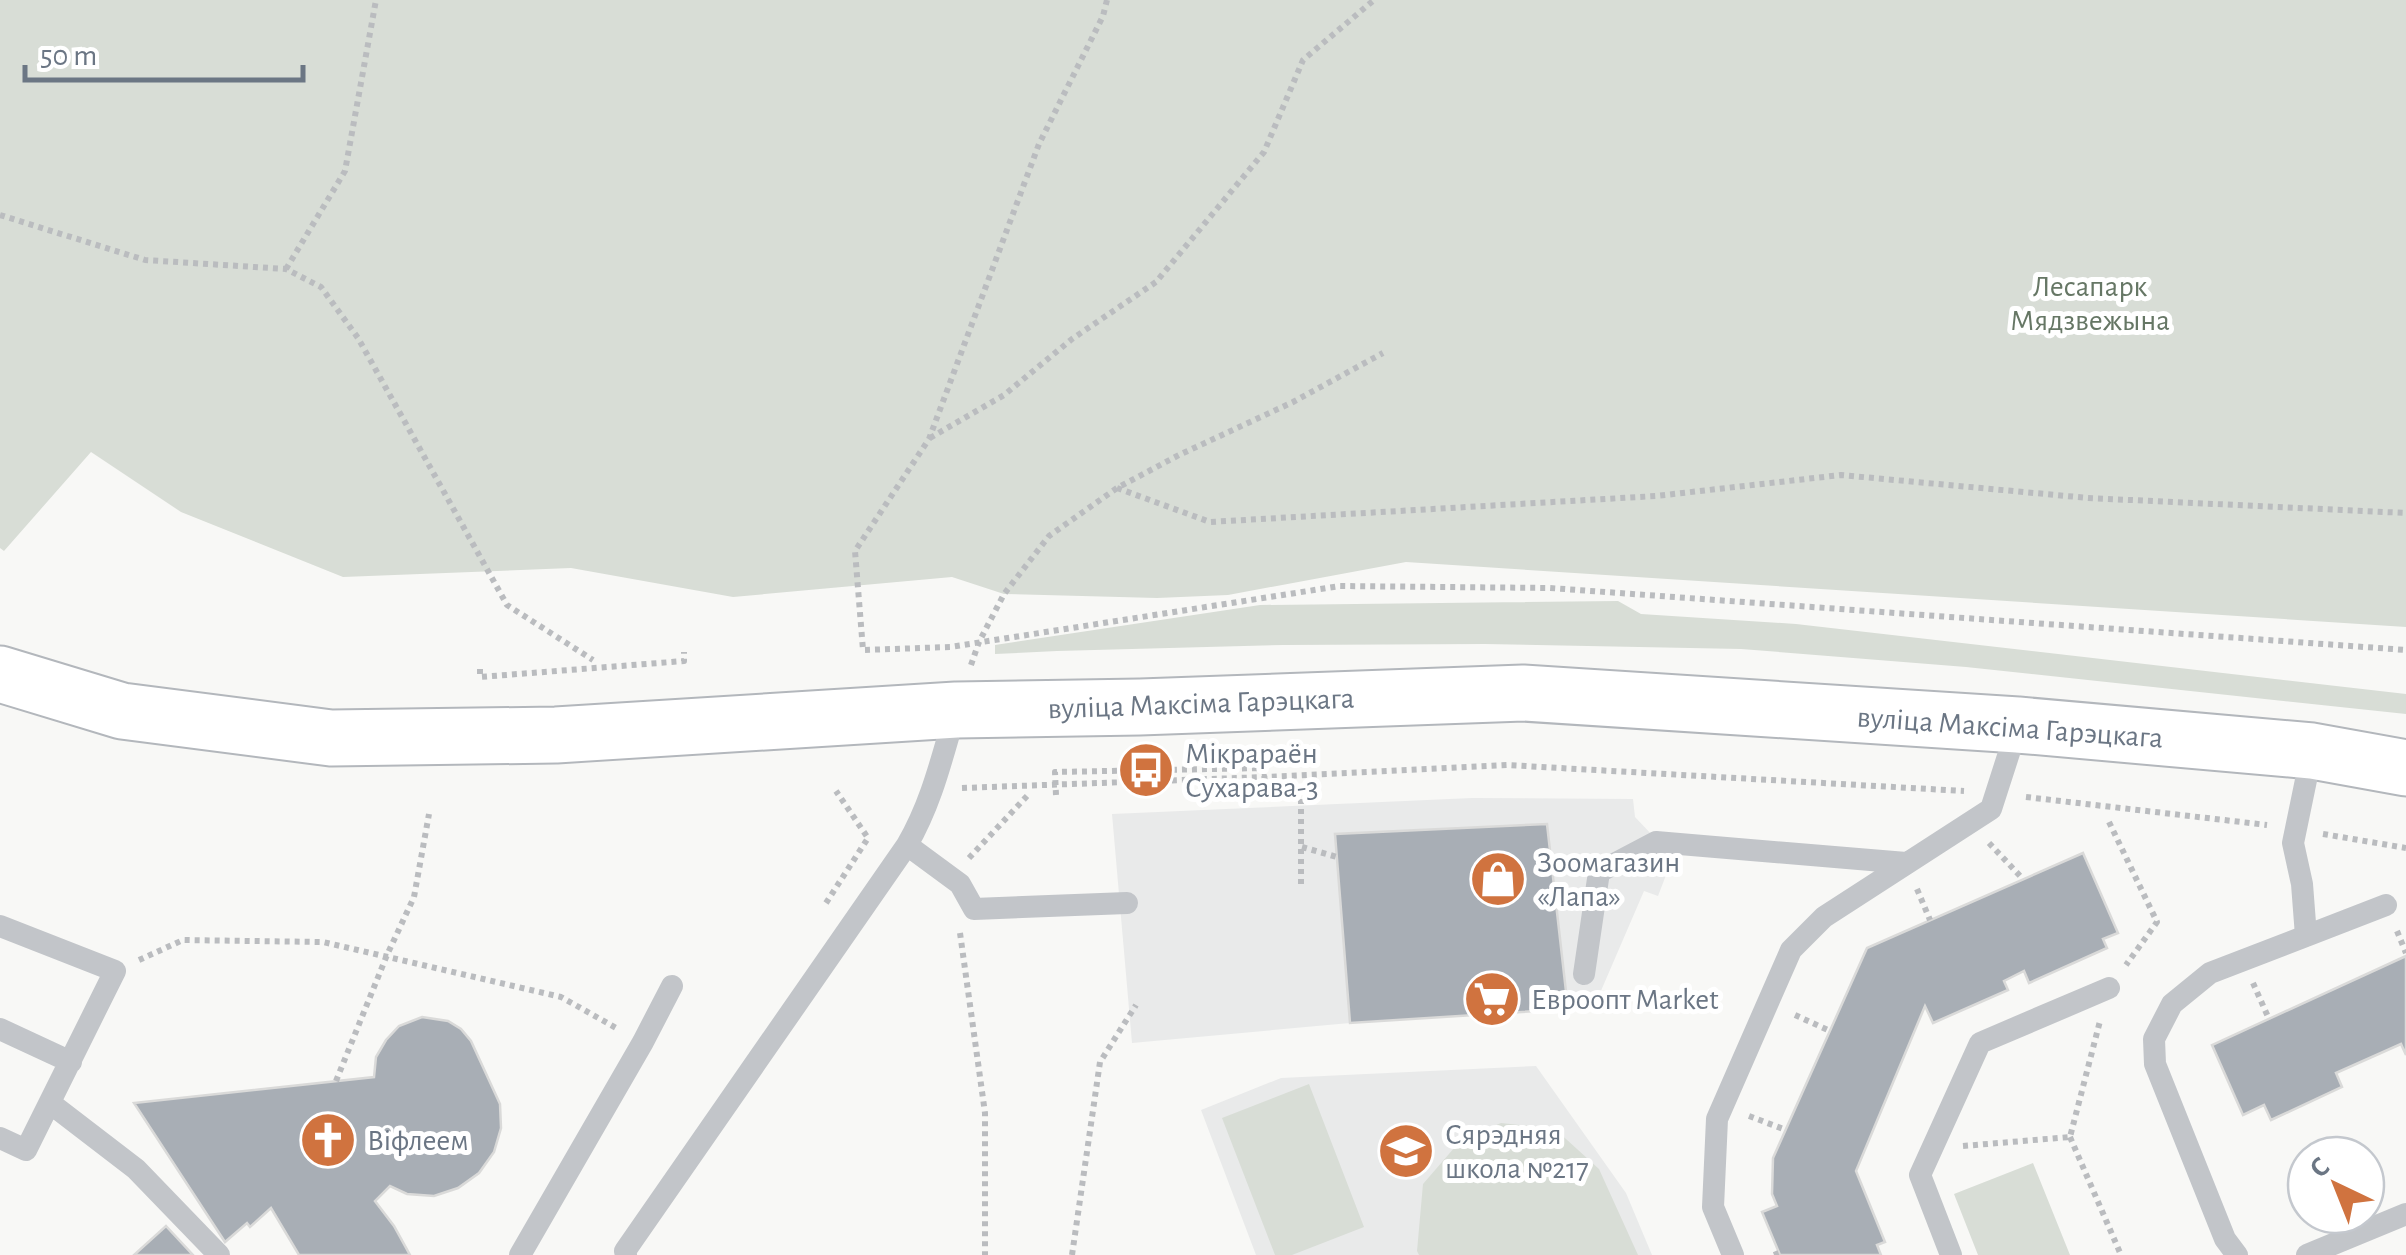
<svg xmlns="http://www.w3.org/2000/svg" width="2406" height="1255" font-family="'Alegreya Sans',sans-serif">
<style>
.built{fill:#e9eaea}
.green{fill:#d8ddd6}
.building{fill:#a8aeb5;stroke:#dadad9;stroke-width:2.5}
.lines{fill:none;stroke-linecap:round;stroke-linejoin:round}
.secondary-casing{stroke:#b3b7bc;stroke-width:59}
.path{stroke:#babcbf;stroke-width:6;stroke-dasharray:5 5;stroke-linecap:butt}
.service{stroke:#c2c5c9;stroke-width:22}
.secondary{stroke:#fff;stroke-width:55}
.labels{text-anchor:middle;stroke-width:10;stroke-linejoin:round;paint-order:stroke}
.park-label{font-size:30px;fill:#667765;stroke:#fff}
.street-label{font-size:30px;fill:#6b7684;stroke:#fff}
.poi-label{font-size:30px;fill:#6b7684;stroke:#fff;text-anchor:start}
</style>
<rect width="100%" height="100%" fill="#f8f8f6"/>
<path class="built" d="M1472,798l161,1 2,18 38,40 -15,39 -14,-5 -50,116 -244,16 -218,20 -20,-229z
M1536,1066l90,127 26,62h-396l-55,-145 80,-32z"/>
<path class="green" d="M0,0h2406v627l-1000,-65 -178,33 -71,3 -153,-4 -52,-17 -219,20 -162,-29 -228,9 -162,-65 -90,-60 -87,99 -4,-3z
M1618,601l23,13 155,10 610,70v20l-440,-47 -225,-18 -256,-5 -202,1 -226,6 -62,3v-9l265,-40z
M1309,1084l55,143 -72,28h-17l-53,-137z
M1501,1123l54,6 44,40 39,86h-219l-2,-4 6,-67 38,-44z
M2033,1163l37,92h-92l-24,-61z"/>
<path class="building" d="M1547,824l21,185 -218,14 -15,-189z
M2083,853l35,80 -15,6 4,9 -78,35 -5,-12 -20,10 4,9 -75,33 -8,-17 -69,165 29,71 -8,3 4,10h-101l-18,-43 15,-6 -5,-12 1,-36 94,-210z
M2406,956v99l-5,-11 -65,29 6,14 -71,33 -7,-15 -21,10 -31,-70z
M422,1017l26,4 13,8 10,12 29,63 1,24 -7,24 -15,21 -21,15 -24,8 -27,-2 -17,-8 -15,15 19,25 16,29h-111l-28,-47 -21,19 -3,-4 -22,19 -91,-139 240,-26 2,-20 10,-17 13,-14z
M166,1226l27,29h-59z"/>
<g class="lines">
<g class="secondary-casing">
<path id="secondary" d="M0,674l122,37 209,27 225,-3 400,-25 184,-3 383,-14 495,32 294,26 94,17"/>
</g>
<path class="path" d="M1107,0l-4,16 -64,128 -110,295 -74,112 8,99 87,-3 390,-61 210,2 856,62
M0,215l145,45 141,9 35,18 37,51 149,267 86,55
M286,269l59,-98 31,-171
M930,438l74,-43 68,-56 84,-57 108,-130 39,-92 71,-60
M1117,488l93,34 446,-26 185,-21 247,23 318,15
M971,665l8,-23 25,-48 45,-58 68,-48 62,-33 114,-53 90,-49
M480,669v8l204,-16v-9
M962,788l303,-11 242,-12 457,26
M1301,789v100
M1056,795l-1,-23 209,-4 1,23
M2026,797l241,28
M2109,822l48,100 -31,43
M2323,834l83,14
M1989,843l34,36
M1302,847l35,10
M969,858l58,-62
M1917,889l13,31
M826,903l42,-65 -32,-47
M2397,931l9,22
M960,933l25,180v142
M139,960l44,-20 140,2 238,55 57,32
M2253,983l16,36
M1795,1015l35,16
M336,1081l51,-126 27,-58 15,-83
M1749,1116l37,14
M2070,1137l51,118
M1963,1146l107,-9 30,-116
M1072,1255l28,-193 36,-57
M1774,1255l5,-2"/>
<path class="service" d="M907,845l53,39 14,25 153,-6
M0,926l115,45 -89,179 -26,-12
M2306,936l80,-31
M1584,974l15,-102 57,-30 250,21
M0,1029l71,33
M50,1103l86,66 83,86
M520,1255l123,-213 29,-56
M626,1255l-1,-4 282,-406c25,-43 35,-88 49,-135
M1733,1255l-20,-48 4,-88 74,-169 33,-33 167,-108 27,-84
M1951,1255l-31,-80 60,-132 129,-55
M2237,1255l-12,-16 -70,-175 -1,-25 18,-35 38,-31 96,-37 -4,-52 -9,-41 19,-92
M2307,1255l99,-41"/>
<use href="#secondary" class="secondary"/>
</g>
<defs>
<g id="bus-disc" transform="scale(2.875)"><circle r="9.5" fill="#d0733f" stroke="#fff"/><path d="M-5-6H5V4H4V6H2V4H-2V6H-4V4H-5ZM-3.5-4V0h7V-4ZM-3.5 1.2v1.5H-2V1.2ZM2 1.2v1.5H3.5V1.2Z" fill="#fff"/></g>
<g id="shop-disc" transform="scale(2.875)"><circle r="9.5" fill="#d0733f" stroke="#fff"/><path d="M-5-2.5h2.3a2.7 3.5 0 0 1 5.4 0H5L5.5 6h-11ZM-1.5-2.5h3a1.5 2.3 0 0 0-3 0Z" fill="#fff"/></g>
<g id="supermarket-disc" transform="scale(2.875)"><circle r="9.5" fill="#d0733f" stroke="#fff"/><path d="M-6-5.5h2.5l.6 2H6L4.5 2H-2.5L-4.4-4H-6ZM-1.5 3.2a1.3 1.3 0 1 0 .1 0ZM3 3.2a1.3 1.3 0 1 0 .1 0Z" fill="#fff"/></g>
<g id="church-disc" transform="scale(2.875)"><circle r="9.5" fill="#d0733f" stroke="#fff"/><path d="M-1.2-6h2.4v3.5h3.3v2.4h-3.3V6h-2.4V-.1h-3.3v-2.4h3.3Z" fill="#fff"/></g>
<g id="school-disc" transform="scale(2.875)"><circle r="9.5" fill="#d0733f" stroke="#fff"/><path d="M0-5L7-2L0 1L-7-2ZM-4 1L0 2.5L4 1V4Q0 6-4 4Z" fill="#fff"/></g>
</defs>
<g fill-rule="evenodd">
<use href="#bus-disc" x="1146" y="770"/>
<use href="#shop-disc" x="1498" y="879"/>
<use href="#supermarket-disc" x="1492" y="999"/>
<use href="#church-disc" x="328" y="1140"/>
<use href="#school-disc" x="1406" y="1151"/>
</g>
<g class="labels">
<g class="park-label">
<text x="2090" y="296">Лесапарк<tspan x="2090" dy="34">Мядзвежына</tspan></text>
</g>
<g class="street-label">
<text transform="translate(1201 703) rotate(-2)" y="10">вуліца Максіма Гарэцкага</text>
<text transform="translate(2010 727) rotate(4)" y="10">вуліца Максіма Гарэцкага</text>
</g>
<g class="poi-label">
<text x="1185" y="763">Мікрараён<tspan x="1185" dy="34">Сухарава-3</tspan></text>
<text x="1537" y="872">Зоомагазин<tspan x="1537" dy="34">«Лапа»</tspan></text>
<text x="1531" y="1009">Евроопт Market</text>
<text x="1445" y="1144">Сярэдняя<tspan x="1445" dy="34">школа №217</tspan></text>
<text x="367" y="1150">Віфлеем</text>
</g>
</g>
<g transform="translate(2336 1185) rotate(317)"><circle r="48" fill="#ffffff" stroke="#c4c8ce" stroke-width="2.5"/>
<path d="M0-8L18 38L0 25L-18 38Z" fill="#d0733f"/>
<text y="-15" font-size="28" font-weight="bold" text-anchor="middle" fill="#6b7684">С</text>
</g>
<path d="M25 65v15h278v-15" fill="none" stroke="#6b7684" stroke-width="5"/>
<text x="40" y="65" font-size="30" fill="#6b7684" stroke="#ffffff" stroke-width="8" paint-order="stroke">50 m</text>
</svg>
